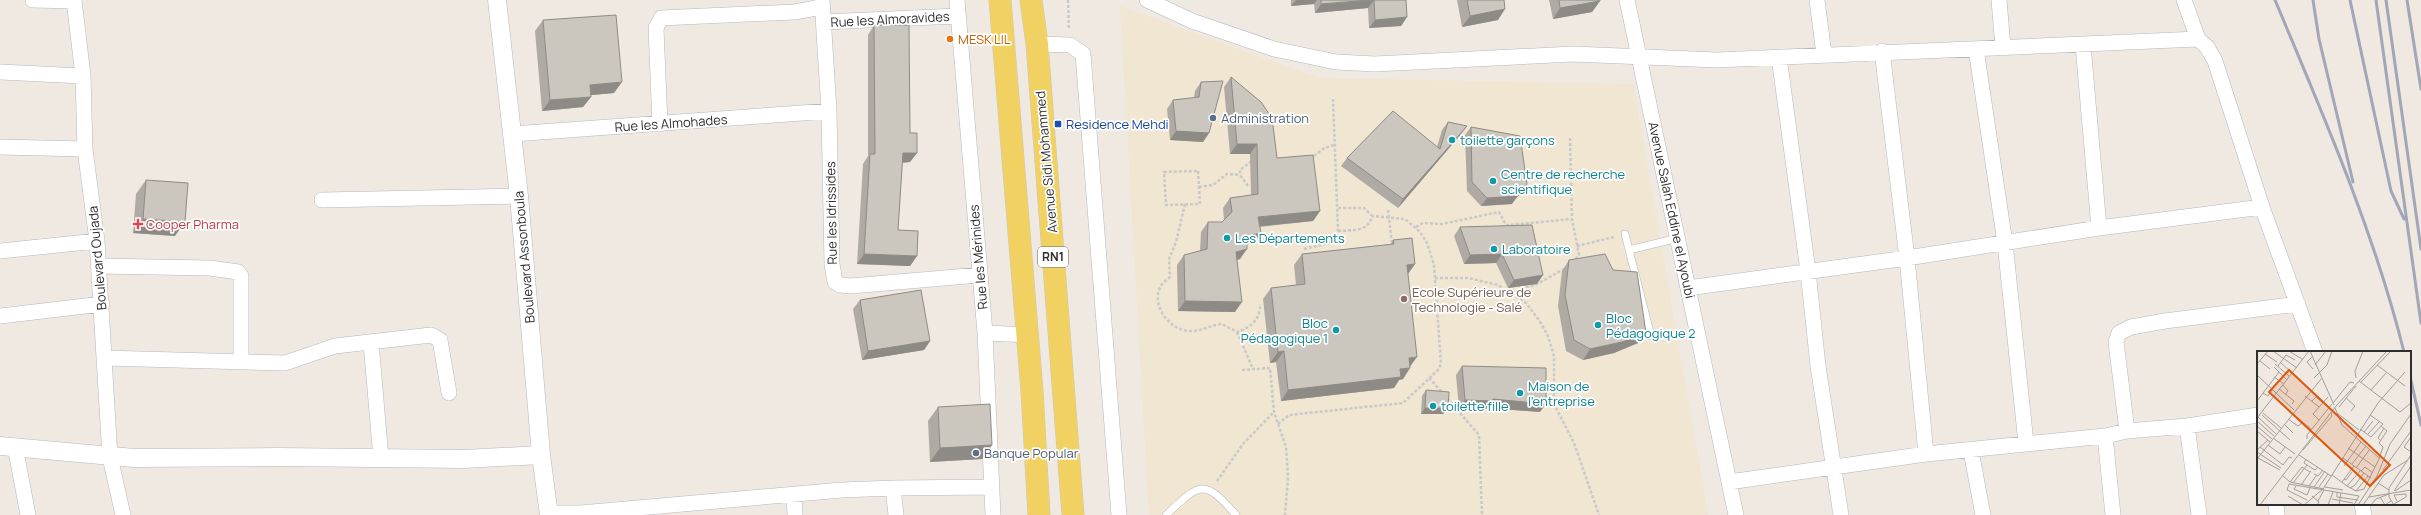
<svg xmlns="http://www.w3.org/2000/svg" width="2421" height="515" font-family="Manrope,sans-serif">
<style>
.education{fill:#f0e6d1}
.lines{fill:none;stroke-linecap:round;stroke-linejoin:round}
.service-casing{stroke:#b4b7c1;stroke-width:8}
.minor-casing{stroke:#b4b7c1;stroke-width:16}
.tertiary-casing{stroke:#b4b7c1;stroke-width:19}
.primary-casing{stroke:#c9c9c9;stroke-width:23}
.path{stroke:#c9c9c9;stroke-width:2.5;stroke-dasharray:3 2;stroke-linecap:butt}
.service{stroke:#fff;stroke-width:7}
.minor{stroke:#fff;stroke-width:15}
.tertiary{stroke:#fff;stroke-width:18}
.primary{stroke:#f2d163;stroke-width:22}
.rail{stroke:#a3a6b8;stroke-width:3}
.wall{fill:#afaba4}
.shaded-wall{fill:#8e8b86}
.building{fill:#cbc7bf;stroke:#8e8b86}
.food-dot{fill:#e8710a;stroke:#fff;stroke-width:1.5}
.service-dot{fill:#5c6f8a;stroke:#fff;stroke-width:1.5}
.transit-dot{fill:#1a4fb4;stroke:#fff;stroke-width:1.5}
.culture-dot{fill:#0f9aa8;stroke:#fff;stroke-width:1.5}
.health-dot{fill:#e0444e;stroke:#fff;stroke-width:1.5}
.education-dot{fill:#8d6e63;stroke:#fff;stroke-width:1.5}
.labels{text-anchor:middle;stroke-width:3.5;stroke-linejoin:round;paint-order:stroke}
.shield{fill:#fff;stroke:#6d6d6d;stroke-width:1}
.shield-label{font-size:12px;font-weight:bold;fill:#2e2e2e}
.street-label{font-size:13px;fill:#2e2e2e;stroke:#fff}
.food-label{font-size:13px;fill:#c56008;stroke:#fff;text-anchor:start}
.service-label{font-size:13px;fill:#4e5e75;stroke:#fff;text-anchor:start}
.transit-label{font-size:13px;fill:#164399;stroke:#fff;text-anchor:start}
.culture-label{font-size:13px;fill:#0d838f;stroke:#fff;text-anchor:start}
.health-label{font-size:13px;fill:#be3a42;stroke:#fff;text-anchor:start}
.education-label{font-size:13px;fill:#785e54;stroke:#fff;text-anchor:start}
.inset-road{fill:none;stroke:#a29e99;stroke-width:1}
.view{fill:#df570e;fill-opacity:0.15;stroke:#df570e;stroke-width:2}
.inset-edge{fill:none;stroke:#2e2e2e;stroke-width:2}
</style>
<rect width="100%" height="100%" fill="#efe9e1"/>
<path class="education" d="M1120,6l199,72 314,6 75,431h-559z"/>
<g class="lines">
<g class="service-casing">
<path id="service" d="M1625,234l26,102
M1629,250l49,-12
M1166,515c34,-32 38,-37 70,0"/>
</g>
<g class="minor-casing">
<path id="minor" d="M33,0l41,1
M74,0l9,76 2,73 12,92 13,216 13,58
M822,0l7,111 3,153 3,18 5,3 11,1 128,-11
M957,0l28,333 8,182
M1147,0l45,21 82,28 62,13 39,2 198,-10 144,6 481,-21
M1627,0l109,515
M1817,0l7,55
M1999,0l4,47
M2184,0l14,39 9,8 8,14 47,146 53,145
M824,22l133,-6
M1037,44l33,1 13,9 36,461
M2083,45l16,183
M1976,49l29,194 21,200
M1882,51l25,207 19,196
M1779,57l29,214 10,95 23,149
M0,72l83,4
M660,124l-4,-96 5,-10 133,-6 28,-5
M513,134l316,-23
M0,147l85,2
M322,200l197,-4
M0,251l97,-10
M98,266l112,2 28,4 3,4v86
M1688,288l219,-30 192,-30 163,-21
M0,316l102,-12
M985,333l42,2
M371,343l10,115
M105,358l180,5 50,-17 96,-11 9,5 9,53
M2187,426l12,89
M2127,431l-11,-89 3,-9 12,-6 34,-6 133,-17
M2105,436l8,79
M15,446l13,69
M1971,451l12,64
M1729,482l197,-28 179,-18 22,-5 60,-5 71,-11
M893,488l3,27
M794,495l1,20
M2276,504l1,11
M2362,504l2,11
M549,513h32l261,-23 51,-2 99,-1"/>
</g>
<g class="tertiary-casing">
<path id="tertiary" d="M497,0l22,196 22,259 8,60
M0,446l134,12 145,-1 185,2 77,-4"/>
</g>
<g class="primary-casing">
<path id="primary" d="M1000,0l32,391 7,124
M1031,0l6,44 36,471"/>
</g>
<path class="path" d="M1068,0l1,30
M1570,138l2,81 7,36 -5,6
M1310,159l13,-10 13,-5
M1198,171l2,33 -34,1 -2,-33z
M1248,186l-8,-11v-5l12,-9
M1199,187l14,-2 14,-11 13,1
M1185,204l-9,38 -7,17 1,18c-3,3 -7,5 -9,9 -11,18 8,44 28,45 11,1 21,-6 33,-7l15,8c13,-4 24,-13 23,-28
M1388,210l4,34
M1416,227l7,-4 19,1 57,-12 7,13h3l63,-6
M1338,231c14,-1 31,1 34,-15l-8,-8h-26
M1577,246l37,-9
M1304,249l25,-6 9,-12 -5,-132
M1435,278h33l30,7 28,18 13,17 9,16 6,20v48l20,39 25,72
M1512,293l27,-10 25,-14
M1237,332l16,37
M1242,370l28,-2 4,44 12,35 2,30 -3,38
M1429,378l13,14
M1447,398l32,37 3,80
M1278,424l11,-9 114,-12 35,-33 3,-6 -7,-99 -7,-22 -7,-11 -15,-13 -33,-3
M1217,481l26,-37 31,-32"/>
<use href="#service" class="service"/>
<use href="#minor" class="minor"/>
<use href="#tertiary" class="tertiary"/>
<use href="#primary" class="primary"/>
<path class="rail" d="M2275,0c48,115 99,231 129,352
M2313,0l6,39 34,143
M2350,0l41,191 13,28
M2376,0l45,323
M2386,0l35,249
M2407,0l14,89
M2410,376l11,49"/>
</g>
<path class="wall" d="M1291,0h115l1,17 -6,9 -32,2 -1,-20 -53,5 -1,-9 -23,2z
M1457,0h47l-6,20 -36,7z
M1549,0h51v1l-8,11 -39,7z
M543,20l71,73 -24,2 1,2 -8,10 -41,4 -7,-80z
M874,25l36,108 7,20 -7,9 -8,1 -4,67 19,26 -7,10 -53,-2 6,-100 5,-8v-121z
M1231,77l46,81 43,53 -7,10 -53,6 -6,16 -7,1 -7,15 -3,1 -2,52 -57,-1 -1,-46 7,-10 16,-4 1,-19 7,-10h14l2,-2 -1,-12 7,-10 21,-3 -1,-41h-20l-6,-67z
M1201,82l8,51 -6,9 -33,-2 -3,-31 6,-9 21,-2 1,-7z
M1448,122l19,4 -6,8 -63,74 -57,-42 6,-8 90,-11 5,-17z
M1471,127l41,77 -31,2 -14,-15 -2,-56z
M146,180l29,56 -42,-3 3,-39z
M1532,225l5,59 -29,4 -12,-25 -32,1 -10,-28 6,-9z
M1393,240l22,24 -7,10 2,93 -7,12 -4,1 -5,8 -113,13 -5,-39 -6,1 -7,-64 8,-11 25,-3 -2,-20 8,-11 89,-10z
M1569,260l69,83 -24,10 -31,7 -17,-9 -8,-45 4,-35z
M860,300l70,41 -6,9 -62,10 -9,-51z
M1462,366l78,46 -52,-4 -2,1h-27l-3,-34z
M1426,390l22,18 -5,6h-22l1,-18z
M938,407l54,38 -10,14 -52,3 -2,-41z"/>
<path class="shaded-wall" d="M1296,0h21l-3,4 -23,2z
M1374,0l-6,8 -53,5 6,-9z
M1600,1l-8,11 -39,7 7,-11z
M1505,9l-7,11 -36,7 8,-11z
M1407,17l-6,9 -32,2 6,-8z
M622,82l-8,11 -32,3 8,-11z
M591,97l-8,10 -41,4 8,-11z
M1467,126l-6,8 -63,74 5,-9z
M1176,131l33,2 -6,9 -33,-2z
M1237,144h20l-7,10h-20z
M903,153h14l-7,9 -14,1z
M1527,184l-15,20 -31,2 6,-8z
M1320,211l-7,10 -62,6 7,-10z
M143,219l42,3 -10,14 -42,-3z
M1261,233l-7,10 -14,3 7,-10z
M1247,249l-7,10 -11,3 7,-10z
M864,254l53,2 -7,10 -53,-2z
M1502,254l-6,9 -32,1 6,-9z
M1415,264l-8,11v-10z
M1543,275l-6,9 -29,4 6,-8z
M1185,301l57,1 -7,10 -57,-1z
M1646,333l-8,10 -24,10 -31,7 7,-11z
M930,341l-6,9 -62,10 6,-9z
M1284,351l-8,11 -6,1 8,-11z
M1417,357l-8,11v-10z
M1410,368l-7,11 -4,1 -5,8 -113,13 7,-11 112,-21z
M1493,399l53,5 -6,8 -52,-4 -2,1h-27l6,-9z
M1425,408h23l-5,6h-22z
M992,445l-10,14 -52,3 10,-14z"/>
<path class="building" d="M1321,0h49l-49,4z
M1374,0h32l1,17 -32,3z
M1467,0h37l1,9 -35,7z
M1559,0h41v1l-40,7z
M616,15l6,67 -32,3 1,12 -41,3 -7,-80z
M874,25h35l1,108h7v20h-14l-5,77 20,1 -1,25 -53,-2 6,-100h5z
M1231,77l30,25 11,16 5,40 36,-3 7,56 -62,6 3,16 -14,3v13l-11,3 6,50 -57,-1 -1,-46 23,-6 1,-27h14l10,-10 -2,-14 28,-4 -1,-50h-20z
M1223,81l-14,52 -33,-2 -3,-31 26,-3 2,-15z
M1393,111l47,38 8,-27 19,4 -64,73 -56,-41z
M1471,127l49,9 7,48 -9,12 -31,2 -15,-16z
M146,180l42,3 -3,39 -42,-3z
M1532,225l11,50 -29,5 -12,-26 -32,1 -10,-28z
M1412,238l3,26 -8,1 10,92 -8,1 1,10 -10,1 1,8 -113,13 -4,-39 -6,1 -7,-64 34,-4 -3,-30 92,-10 -1,-4z
M1605,254l8,16 24,2 9,61 -24,9 -32,7 -16,-9 -9,-45 4,-35z
M921,290l9,51 -62,10 -8,-51z
M1462,366l84,2v36l-53,-5 -1,2 -27,-1z
M1426,390l23,2 -1,16h-23z
M990,404l2,41 -52,3 -2,-41z"/>
<circle class="food-dot" cx="950" cy="39" r="4"/>
<g class="service-dot">
<circle cx="1213" cy="118" r="4"/>
<circle cx="976" cy="453" r="4"/>
</g>
<rect class="transit-dot" x="1054" y="120" width="8" height="8" rx="2"/>
<g class="culture-dot">
<circle cx="1452" cy="140" r="4"/>
<circle cx="1493" cy="181" r="4"/>
<circle cx="1227" cy="238" r="4"/>
<circle cx="1494" cy="249" r="4"/>
<circle cx="1598" cy="325" r="4"/>
<circle cx="1336" cy="330" r="4"/>
<circle cx="1520" cy="393" r="4"/>
<circle cx="1433" cy="406" r="4"/>
</g>
<path class="health-dot" d="M136 218h4v4h4v4h-4v4h-4v-4h-4v-4h4z"/>
<circle class="education-dot" cx="1404" cy="299" r="4"/>
<g class="labels">
<rect class="shield" x="1038" y="247" width="30" height="20" rx="3"/>
<g class="shield-label">
<text x="1053" y="261">RN1</text>
</g>
<g class="street-label">
<text transform="translate(890 19) rotate(-3)" y="5">Rue les Almoravides</text>
<text transform="translate(671 123) rotate(-4)" y="5">Rue les Almohades</text>
<text transform="translate(1046 162) rotate(-95)" y="5">Avenue Sidi Mohammed</text>
<text transform="translate(1672 210) rotate(78)" y="5">Avenue Salah Eddine el Ayoubi</text>
<text transform="translate(831 213) rotate(-91)" y="5">Rue les Idrissides</text>
<text transform="translate(524 257) rotate(-95)" y="5">Boulevard Assonboula</text>
<text transform="translate(978 257) rotate(-95)" y="5">Rue les Mérinides</text>
<text transform="translate(97 258) rotate(-95)" y="5">Boulevard Oujada</text>
</g>
<g class="food-label">
<text x="958" y="44">MESK LIL</text>
</g>
<g class="service-label">
<text x="1221" y="123">Administration</text>
<text x="984" y="458">Banque Popular</text>
</g>
<g class="transit-label">
<text x="1066" y="129">Residence Mehdi</text>
</g>
<g class="culture-label">
<text x="1460" y="145">toilette garçons</text>
<text x="1501" y="179">Centre de recherche<tspan x="1501" dy="15">scientifique</tspan></text>
<text x="1235" y="243">Les Départements</text>
<text x="1502" y="254">Laboratoire</text>
<text x="1606" y="323">Bloc<tspan x="1606" dy="15">Pédagogique 2</tspan></text>
<text x="1328" y="328" text-anchor="end">Bloc<tspan x="1328" dy="15">Pédagogique 1</tspan></text>
<text x="1528" y="391">Maison de<tspan x="1528" dy="15">l'entreprise</tspan></text>
<text x="1441" y="411">toilette fille</text>
</g>
<g class="health-label">
<text x="146" y="229">Cooper Pharma</text>
</g>
<g class="education-label">
<text x="1412" y="297">Ecole Supérieure de<tspan x="1412" dy="15">Technologie - Salé</tspan></text>
</g>
</g>
<g transform="translate(2257 351)">
<rect width="154" height="154" fill="#efe9e1"/>
<path class="inset-road" d="M16,0l24,17M32,0l13,8M53,0l24,54M8,3l12,8M55,6l-5,5 6,7M3,10l10,8M24,12l11,10M0,13l11,-13M18,13l14,12M58,14l11,-14M120,14l28,21M21,15l8,-11 9,5M17,16l13,13M0,24l37,35M17,26l10,7M57,27l13,-13 5,-14M99,27l-1,-7 8,-20M102,30l41,31 11,-9M104,31l30,-31M26,34l5,6 -3,4M22,38l15,12 -2,3M114,39l15,-17M6,42l5,3 4,-6M48,45l14,11M89,47l9,8 -4,5M0,50l22,-29M55,50l4,-4 7,6M76,52l17,-21 4,1M79,55l51,-55M82,56l17,-21M78,57l7,17 37,33M6,62l18,15M35,62l19,16M80,62l22,17M5,64l28,25M1,66l18,17M0,67l52,-67M31,68l10,7 5,-4M62,69l-6,-6 15,-17M0,70l17,15M27,73l9,9M0,75l15,13M103,78l11,8 12,-13 -13,-9M0,80l13,11M107,81l9,-11M111,83l11,-12M154,86l-7,10 7,5M16,87l22,16M50,88v-4l25,-31M123,89l-2,-2 6,-10M11,94l12,9 5,-7M3,96l23,18M91,97l27,19M0,99l11,-10M46,99l29,-34 -1,-3M0,101l24,16M42,104l32,21M1,107l22,12M86,107l28,20M0,108l64,-80M49,108l-2,4 6,4 5,3 3,-3M95,113l14,-18M26,114l6,-8 3,1M87,115l17,-24M99,117l14,-19M126,119l28,-39M103,120l-13,15 9,5 8,-2 15,-30 4,-12 -4,-4 8,-12 -6,-5M104,120l4,-4 8,6M57,123l4,2 5,-6M25,124l8,7 34,7M75,124l15,11M87,128l2,1 6,-8M33,131l12,-15 8,5M85,131l12,-16M36,132l14,-18M121,132l11,7M44,134l10,-14M39,135l-2,3 13,6 3,-7M52,135l7,-10M57,136l11,-16M62,136l9,-13M68,136l18,3M92,137l5,-2 10,-13M99,140l12,-15M137,140l17,-25M138,140l16,-11M80,142v4l21,3M31,145l15,9M55,145l7,6 -2,3M112,146l42,-7M123,146l5,8 6,-4M75,148l21,4M50,149l-20,-10 2,-6 70,12 -5,9M61,150l6,-11M137,153l12,-7v-3l-12,1 3,6M3,154l76,-99M47,154l19,-16 55,-86 27,-31M71,154l5,-13M82,154l2,-12M101,154l19,-29 13,-32 21,-30M106,154l21,-30 24,-15M114,154l5,-6 13,-5M137,154l-5,-8v-9l22,-33"/>
<path class="view" d="M32,19l101,95 -20,21 -101,-94z"/>
<rect width="154" height="154" class="inset-edge"/>
</g>
</svg>
